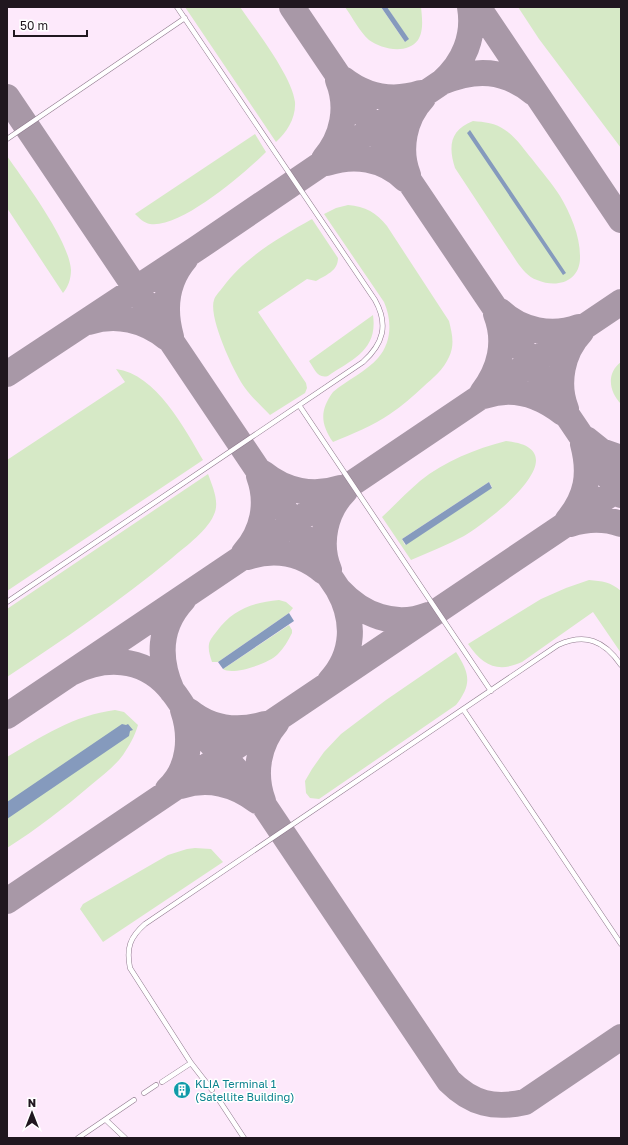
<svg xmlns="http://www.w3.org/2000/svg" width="628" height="1145" font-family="'Golos Text',sans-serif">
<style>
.green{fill:#d6e9c6;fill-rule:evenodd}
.water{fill:#859abd}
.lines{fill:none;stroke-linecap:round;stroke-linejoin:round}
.taxiway{stroke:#a898a7;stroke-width:26}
.service-casing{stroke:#8f798d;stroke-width:5.5}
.service{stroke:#fff;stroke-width:4.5}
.labels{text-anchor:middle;stroke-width:3;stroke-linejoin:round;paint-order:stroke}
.culture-label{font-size:11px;fill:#0d838f;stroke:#fff;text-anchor:start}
</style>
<rect width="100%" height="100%" fill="#fde9fb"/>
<path class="green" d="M185,7h55c15,22 52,69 55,95 1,16 -8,30 -19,40z
M345,7h36l24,35 3,-3 -21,-32h34c1,10 3,24 -3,33 -11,15 -37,9 -49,0 -10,-9 -16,-22 -24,-33z
M518,7h103v141l-82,-109z
M473,121c11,1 23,2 32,9 11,7 19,20 27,29 9,12 20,24 28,37 10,17 20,39 20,60 1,25 -22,33 -43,24 -9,-3 -15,-11 -20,-18l-62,-94c-7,-22 -5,-38 18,-47z
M255,134l11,18c-21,21 -86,77 -116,72 -6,-1 -11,-6 -15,-10z
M7,156c18,26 62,84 64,114 0,9 -3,17 -8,23l-56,-85z
M348,205c17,1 29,8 39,21l62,95c3,12 6,24 0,36 -5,12 -16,21 -26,30 -10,9 -21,19 -33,27 -17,12 -38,20 -57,28 -13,-19 -13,-32 0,-50 13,-11 35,-22 45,-34 14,-16 14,-38 6,-56l-60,-88 12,-6z
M312,219l26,39c0,13 -12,17 -22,23l-9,-2 -49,33 48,71 1,5 -2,5 -35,22c-8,-9 -18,-17 -25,-27 -11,-15 -37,-71 -31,-88 1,-4 6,-9 9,-13 22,-30 57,-50 89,-68z
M373,315c5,35 -20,44 -45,61 -11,3 -14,-8 -19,-15z
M621,362v42c-12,-12 -15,-31 0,-42z
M116,369c40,5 69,60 87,91l-196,131v-131l118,-78z
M506,441c78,8 -18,81 -42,95 -17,9 -35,16 -53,24l-29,-43c13,-12 25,-25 38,-36 25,-20 55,-32 86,-40zM489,482l3,5 -87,58 -3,-6z
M208,474c4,11 11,26 7,38 -6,18 -29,34 -43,46 -52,43 -109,82 -165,119v-68z
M589,580c13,1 22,2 32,11v62l-28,-41 -71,50c-24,11 -39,4 -54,-18l73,-45 25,-11z
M279,600l7,2 7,6 -4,5 -71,49h-6c-2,-6 -4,-12 -3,-18 1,-5 5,-9 8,-13 15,-21 37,-29 62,-31z
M289,625l3,5v3c-4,8 -8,15 -14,21 -8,9 -45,22 -55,15z
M456,652c14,22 16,32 0,53l-137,94 -9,-1 -4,-5 -1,-12 7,-12 12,-17 17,-18 45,-34z
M115,710l9,2 14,13c-3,11 -9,21 -15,30 -9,12 -21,21 -32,30 -27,23 -54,44 -84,63v-91c34,-20 67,-42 108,-47z
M195,848l16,1 12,13 -120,80 -23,-33 3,-5 85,-49 19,-6z"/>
<path class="water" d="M381,7h6l22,32 -4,3z
M470,130l96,143 -3,2 -96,-142z
M489,482l3,6 -86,57 -4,-6z
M289,613l5,8 -71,48 -5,-7z
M122,724l4,1 2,-1 5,6 -3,1 -1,5 -122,83v-17z"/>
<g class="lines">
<path class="taxiway" d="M292,7l329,488
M478,7l143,213
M343,79c23,18 50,23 78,14
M442,82c34,-14 62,-13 92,11
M7,97l331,492c17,30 17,65 -8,92
M324,159c19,-22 25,-52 14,-79
M327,163c27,-9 56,-5 78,16
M408,175c-10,-25 -4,-57 15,-77
M500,311c21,20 52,26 79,16
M89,322c27,-9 56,-2 78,16
M171,337c-8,-29 -5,-56 15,-79
M7,374l189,-125 246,-167c22,-19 33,-46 28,-75
M482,393c18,-23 25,-51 14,-79
M484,396c28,-10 56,-1 79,17
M566,409c-10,-25 -4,-57 15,-77
M586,439l15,12 20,7
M263,473c22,18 50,24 77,15
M567,521c20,-24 24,-47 16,-77
M570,524c16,-5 34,-6 51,0
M244,553c19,-21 25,-50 15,-77
M247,557c28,-9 55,-4 77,15
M329,570c-11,-26 -4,-59 16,-79
M339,590c23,25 56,38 89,25
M71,673c33,-17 71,-16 97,13 13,14 20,31 32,45 18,21 38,39 55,61l194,289c23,23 45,28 76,21l96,-65
M172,691c-14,-32 -14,-64 11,-91
M189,711c22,18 49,21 76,13
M7,716l614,-414
M181,786c27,-9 54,-2 76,15
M168,789c22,-20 24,-53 15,-79
M263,801c-10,-27 -5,-57 14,-79
M7,901l614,-414"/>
<g class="service-casing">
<path id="service" d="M7,139l178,-121
M299,405l192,286
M7,602l356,-240c20,-18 26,-37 12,-62l-198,-293
M463,709l158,235
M162,1082l29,-19
M212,1090l-21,-27 -61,-95c-4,-20 0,-31 15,-44l413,-279c27,-12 46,-5 63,20
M144,1093l12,-8
M219,1100l25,38
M106,1120l19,18
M78,1138l56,-38"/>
</g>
<use href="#service" class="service"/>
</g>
<defs>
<g id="building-disc" transform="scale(0.9)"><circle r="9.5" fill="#0f9aa8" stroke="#fff"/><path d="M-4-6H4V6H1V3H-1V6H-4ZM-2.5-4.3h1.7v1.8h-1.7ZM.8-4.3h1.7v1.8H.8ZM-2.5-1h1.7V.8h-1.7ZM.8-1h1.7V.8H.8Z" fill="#fff"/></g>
</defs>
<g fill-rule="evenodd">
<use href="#building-disc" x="182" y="1090"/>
</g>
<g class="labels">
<g class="culture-label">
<text x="195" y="1088">KLIA Terminal 1<tspan x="195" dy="13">(Satellite Building)</tspan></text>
</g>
</g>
<rect width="628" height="1145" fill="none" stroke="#20171f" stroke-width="16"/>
<g transform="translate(32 1113)" stroke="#ffffff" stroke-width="3" paint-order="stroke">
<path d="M0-3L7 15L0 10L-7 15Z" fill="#20171f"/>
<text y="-6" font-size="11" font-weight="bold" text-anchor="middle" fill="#20171f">N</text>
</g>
<path d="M14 30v6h73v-6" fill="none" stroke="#20171f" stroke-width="2"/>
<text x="20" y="30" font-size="12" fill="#20171f" stroke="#ffffff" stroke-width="3" paint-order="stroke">50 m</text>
</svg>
